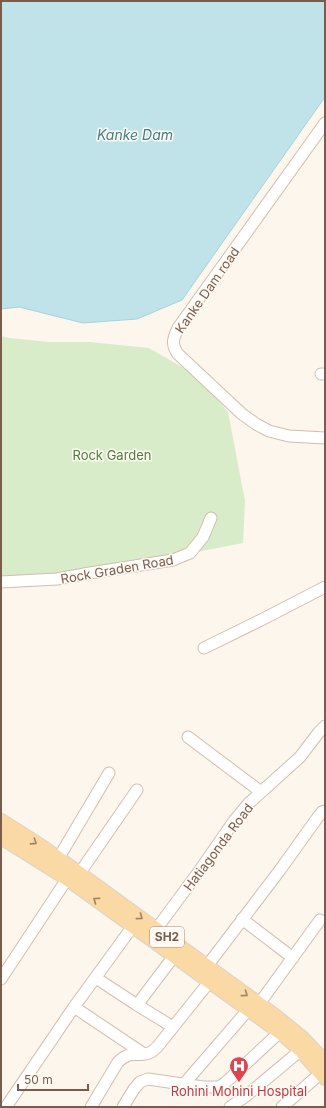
<svg xmlns="http://www.w3.org/2000/svg" width="326" height="1108" font-family="Inter,sans-serif">
<style>
.green{fill:#d8ecc9}
.water{fill:#bfe3e8;stroke:#a5d3da}
.lines{fill:none;stroke-linecap:round;stroke-linejoin:round}
.minor-casing{stroke:#d1beb0;stroke-width:13}
.major-casing{stroke:#dad1cd;stroke-width:16}
.minor{stroke:#fff;stroke-width:11}
.major{stroke:#fbd9a5;stroke-width:14}
.oneway{stroke:#a18267}
.labels{text-anchor:middle;stroke-width:3;stroke-linejoin:round;paint-order:stroke}
.shield{fill:#fffaf3;stroke:#a28b7f;stroke-width:1}
.shield-label{font-size:12px;font-weight:bold;fill:#7a5c4d}
.street-label{font-size:13px;fill:#7a5c4d;stroke:#fffaf3}
.park-label{font-size:13px;fill:#537a41;stroke:#fffaf3}
.health-label{font-size:13px;fill:#be3a42;stroke:#fffaf3}
.water-label{font-size:14px;font-style:italic;fill:#437c86;stroke:#fffaf3}
</style>
<rect width="100%" height="100%" fill="#fdf6ec"/>
<path class="green" d="M1,336l8,2 40,4h40l60,6 50,29 29,35 17,89 -2,42 -231,45 -11,-5z"/>
<path class="water" d="M1,1h324v96l-143,203 -45,19 -54,4 -64,-16 -18,2z"/>
<g class="lines">
<g class="minor-casing">
<path id="minor" d="M325,123l-147,205c-5,11 -7,16 0,26l64,60 14,10 13,7 20,5 36,2
M321,374h4
M1,582l56,-3 33,-6 83,-13 17,-7 13,-16 8,-19
M204,648l59,-29 62,-32
M188,737l73,55
M58,859l51,-86
M79,874l58,-84
M242,919l51,39
M152,935l48,-65 34,-49 15,-18 51,-46 19,-25 6,-6
M207,966l73,-96 38,-53 4,-5 3,-1
M96,978l41,27 36,22
M1,979l70,-106
M259,1004l61,-84
M137,1005l37,-49
M74,1007l70,47
M184,1084l64,-74
M6,1107l68,-100 59,-81
M91,1107l27,-45c15,-14 21,-3 33,-10 2,-1 5,-4 7,-6l52,-65
M123,1107l11,-18 6,-7 8,-3 55,8h16l6,-4 55,-51
M230,1107l16,-11 55,-46
M282,1107l39,-34"/>
</g>
<g class="major-casing">
<path id="major" d="M1,821l41,26 32,23 201,146 27,22 23,24
M1,837l67,42 212,153 21,18 24,28"/>
</g>
<use href="#minor" class="minor"/>
<use href="#major" class="major"/>
</g>
<defs><path id="oneway-chevron" d="M-2-3.5L2.5 0L-2 3.5" fill="none" stroke-width="1.6" stroke-linecap="round" stroke-linejoin="round"/></defs>
<g class="oneway">
<use href="#oneway-chevron" transform="translate(34 842) rotate(33)"/>
<use href="#oneway-chevron" transform="translate(96 900) rotate(-144)"/>
<use href="#oneway-chevron" transform="translate(140 917) rotate(36)"/>
<use href="#oneway-chevron" transform="translate(245 994) rotate(36)"/>
</g>
<defs>
<g id="hospital-pin" transform="scale(1)"><path d="M0 17L-7.5 6A9.5 9.5 0 1 1 7.5 6Z" fill="#e0444e" stroke="#fffaf3"/><path d="M-5-5h3v3.5h4V-5h3V5h-3V1.5h-4V5h-3Z" fill="#fff"/></g>
</defs>
<g fill-rule="evenodd">
<use href="#hospital-pin" x="239" y="1066"/>
</g>
<g class="labels">
<rect class="shield" x="150" y="927" width="34" height="20" rx="3"/>
<g class="shield-label">
<text x="167" y="941">SH2</text>
</g>
<g class="street-label">
<text transform="translate(207 290) rotate(-55)" y="5">Kanke Dam road</text>
<text transform="translate(117 569) rotate(-10)" y="5">Rock Graden Road</text>
<text transform="translate(218 847) rotate(-53)" y="5">Hatiagonda Road</text>
</g>
<g class="park-label">
<text x="112" y="460">Rock Garden</text>
</g>
<g class="health-label">
<text x="239" y="1096">Rohini Mohini Hospital</text>
</g>
<g class="water-label">
<text x="135" y="140">Kanke Dam</text>
</g>
</g>
<rect width="326" height="1108" fill="none" stroke="#7a5c4d" stroke-width="4"/>
<path d="M18 1084v6h70v-6" fill="none" stroke="#7a5c4d" stroke-width="2"/>
<text x="24" y="1084" font-size="12" fill="#7a5c4d" stroke="#fffaf3" stroke-width="3" paint-order="stroke">50 m</text>
</svg>
